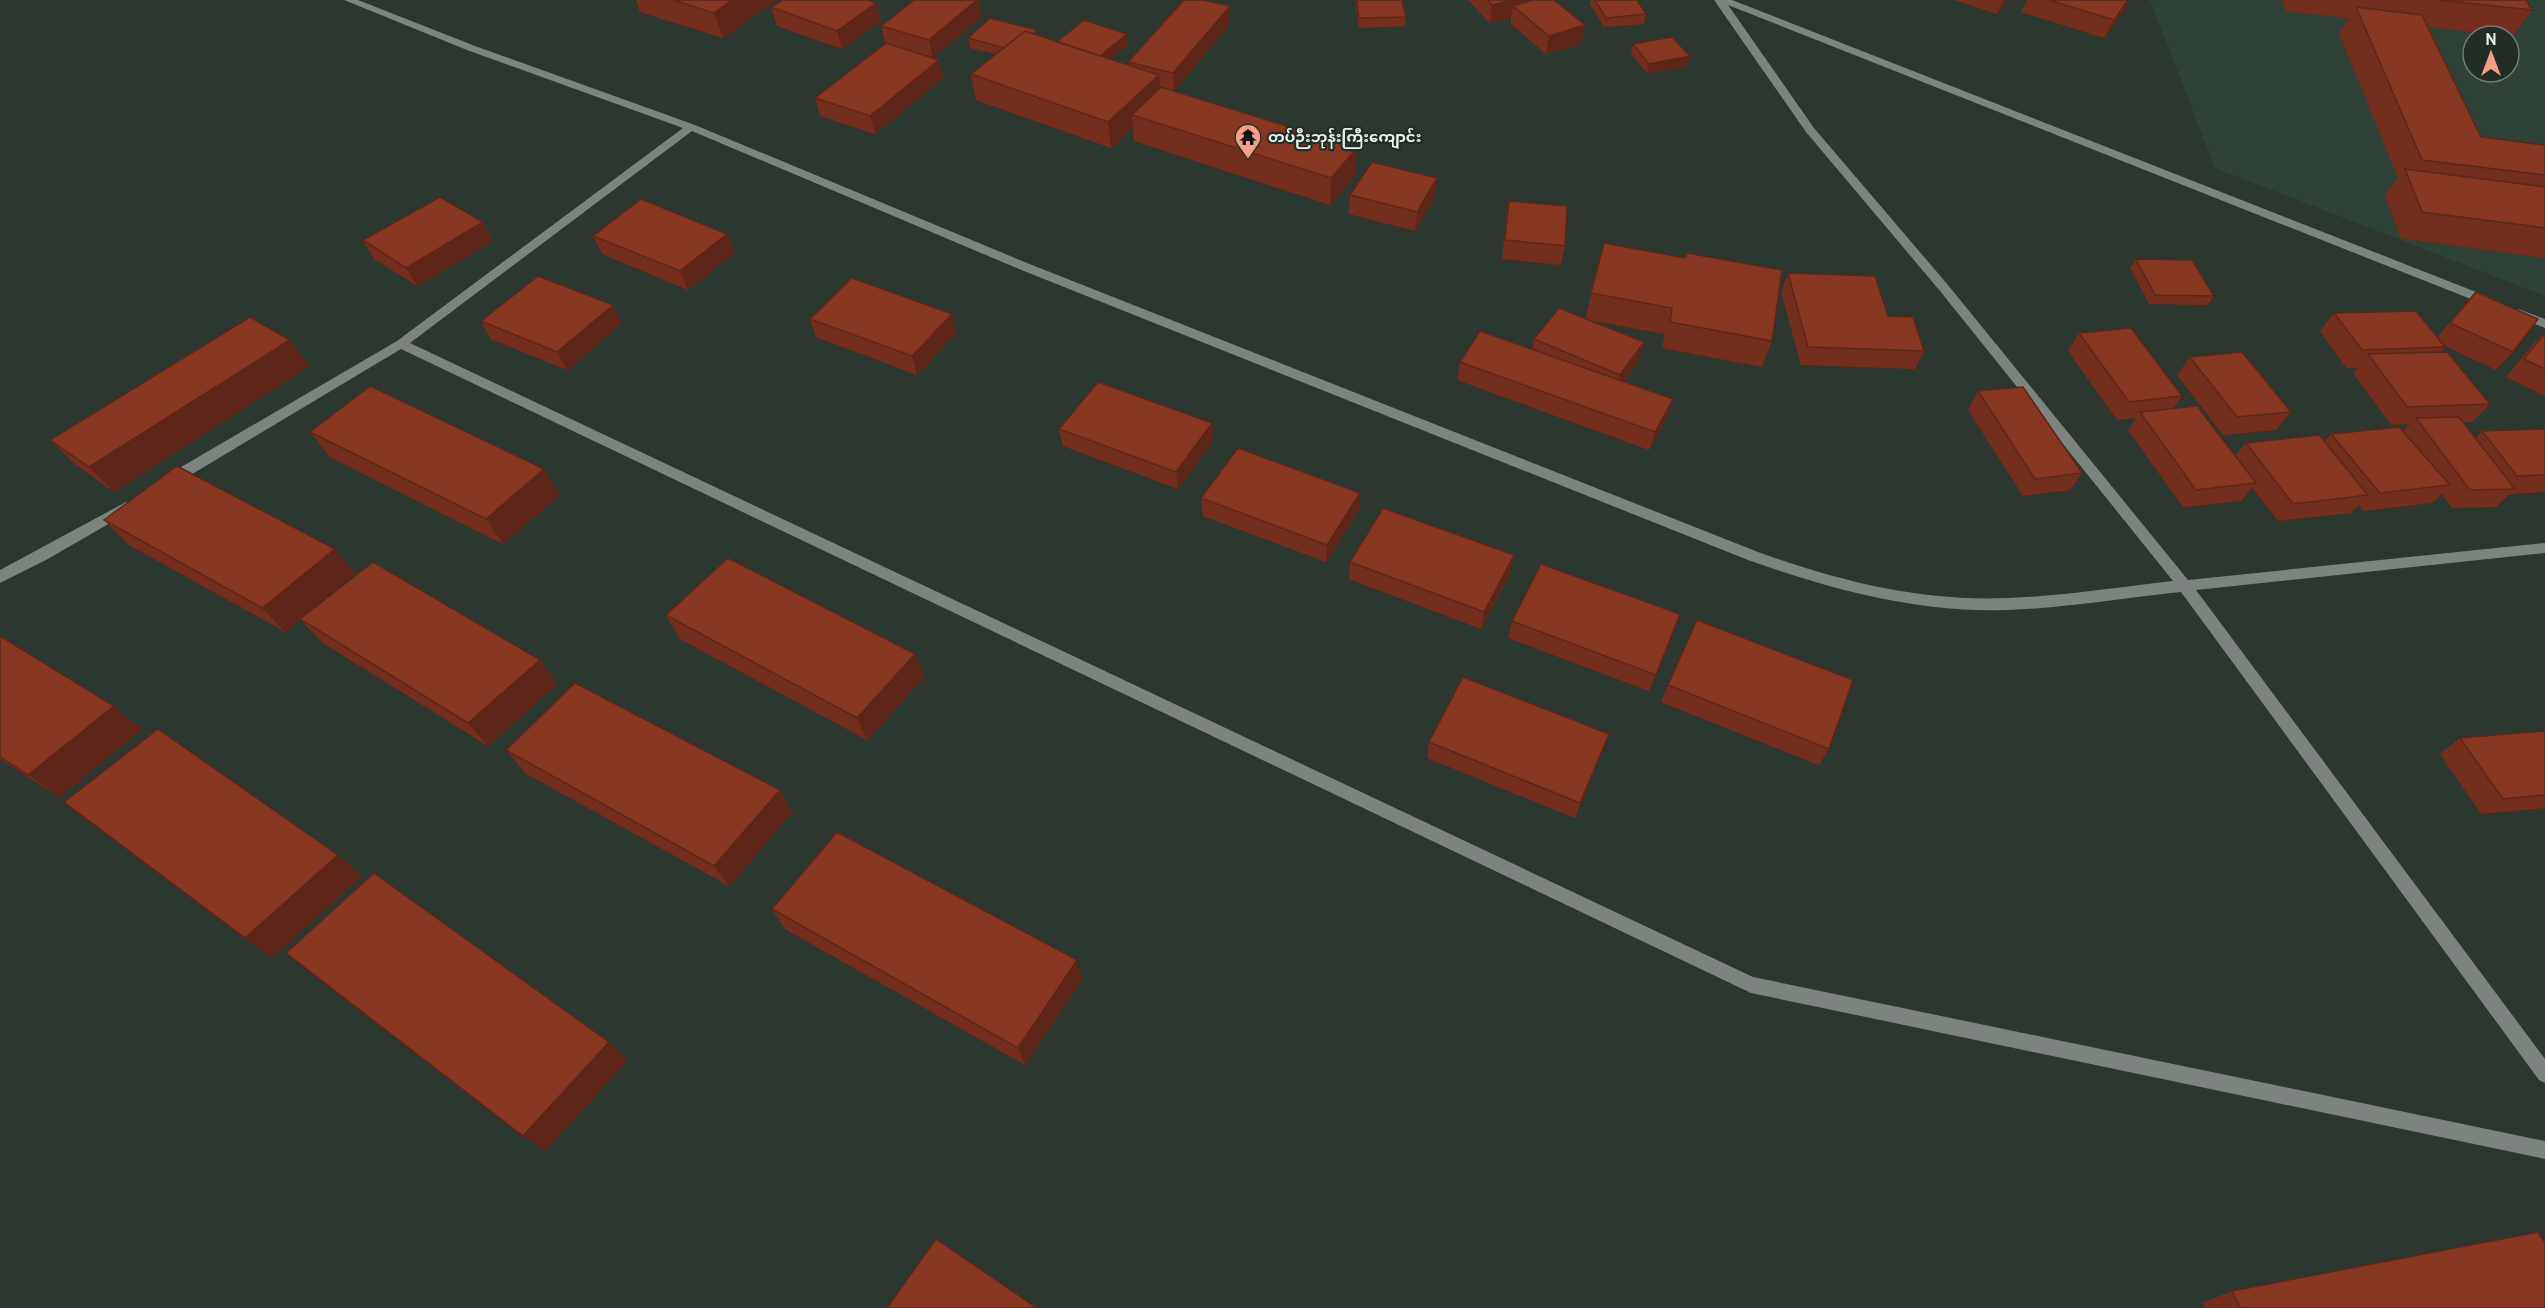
<svg xmlns="http://www.w3.org/2000/svg" width="2545" height="1308" font-family="Overpass,'Noto Sans Myanmar',sans-serif">
<style>
.built{fill:#304237;fill-rule:evenodd}
.lines{fill:none;stroke-linecap:round;stroke-linejoin:round}
.minor{fill:#7d837f;fill-rule:evenodd}
.wall{fill:#742e1d}
.shaded-wall{fill:#5e2618}
.building{fill:#873622;stroke:#5e2618;stroke-width:1.5}
.labels{text-anchor:middle;stroke-width:4.5;stroke-linejoin:round;paint-order:stroke}
.far-poi-label{font-size:15px;font-weight:bold;fill:#ebf3ee;stroke:#222d26;text-anchor:start}
</style>
<rect width="100%" height="100%" fill="#2c3730"/>
<path class="built" d="M2150,0h395v296l-330,-128zM2473,36h36v36h-36z"/>
<g class="lines">
<path class="minor" d="M344,0h14l117,46 220,79 332,138 731,289c81,29 164,50 251,46 54,-2 109,-11 164,-17l-233,-290 -134,-159 -92,-132h18l762,299v6h-8l-758,-300 86,123 134,157 240,295 357,-37v10l-349,37 349,469v24l-6,-3 -358,-488c-57,6 -116,16 -174,18 -90,3 -175,-20 -259,-50l-729,-291 -327,-138 -282,212 1343,634 792,164v18l-794,-166 -1350,-644 -227,136h-10l-2,-4 2,-4 233,-136 286,-213 -216,-78z
M2518,309l27,10v9l-31,-12 -2,-3 2,-3z
M126,502l5,1 2,4 -2,4 -85,49 -46,23v-13z"/>
</g>
<path class="wall" d="M636,0h140l-53,38 -83,-26z
M1356,0l50,17 -1,9 -46,2 -3,-21z
M1468,0h86l27,44 -35,10 -35,-30v-6l-21,5z
M1591,0h46l9,14 -2,10 -40,3 -14,-23z
M1954,0h53l-10,14z
M2027,0h102l-5,10 -20,28 -83,-26z
M2282,0h244l6,10 -20,26 -84,-9 53,110 64,8v113l-144,-20 -16,-43 13,-17 -59,-145 10,-15 -63,-7z
M876,3l5,18 -39,28 -65,-23 -6,-19z
M1230,6v18l-56,67 182,83 -26,31 -196,-64 -1,-14 -22,21 -135,-48 -5,-26 25,-20 -26,-6 -2,-10 70,-3 19,7 71,2 -19,15 20,6 -1,-3z
M982,17l-49,41 6,2 4,18 -68,56 -55,-18 -5,-18 70,-55 -4,-17z
M1633,44l57,12 -3,10 -40,7 -16,-19z
M1350,195l85,1 -20,35 -66,-17z
M1509,201l56,45 -4,19 -59,-6 4,-40z
M483,222l10,19 -76,45 -43,-27 -11,-19z
M593,236l142,16 -47,38 -86,-36z
M1604,243l168,98 -10,26 -100,-19 3,-14 -77,-14 51,40 -15,22 43,35 -18,33 -192,-70 3,-18 72,-12 2,-11 51,-20z
M2136,259l78,37 -7,9 -58,-1 -19,-36z
M1788,273l100,43 36,35 -9,18 -114,-4 -20,-73z
M2476,292l37,60 -17,18 -51,-24v1l-4,5 49,52 -18,18h-9l12,16 7,-7 63,-2v63l-35,2 -14,13 -44,1 -10,-14 -10,9 -69,8 -4,-6 -8,8 -73,8 -26,-34 -11,14 -58,6 -55,-77 8,-12 -19,2 -49,-69 11,-18 103,63 -8,12 61,48 11,-13 78,-1 7,-8 72,-3 7,-7 -19,1 -38,-52 4,-5h-11l-26,-37 14,-18 103,24z
M810,319l147,13 -40,43 -101,-38z
M481,321l141,2 -55,47 -76,-31z
M2545,332v64l-39,-19 28,-34z
M2190,357l101,55 -15,18 -53,5 -46,-60z
M309,366l-195,126 -38,-27 -26,-25z
M1978,391l104,82 -12,17 -47,6 -55,-86z
M1212,423l1,18 -35,48 -115,-43 -4,-17z
M310,432l250,62 -57,50 -173,-87z
M1201,498l158,12 -33,52 -123,-46z
M104,520l231,29 20,24 -54,45 239,42 17,24 -69,62 -165,-103 -23,-24 -15,13 -156,-87z
M1350,562l160,11 -29,56 -132,-50z
M1680,614l-31,77 -141,-53 4,-17z
M666,615l249,39 9,23 -57,63 -187,-101z
M0,636l142,93 -83,68 -59,-38z
M1668,685l161,64 -10,16 -158,-63z
M2545,731v77l-64,6 -41,-60 20,-16z
M1429,742l174,8 -28,68 -148,-60z
M506,750l286,62 -63,74 -204,-113z
M772,909l310,70 -57,86 -240,-136z
M2232,1291l313,17h-340l-3,-5z"/>
<path class="shaded-wall" d="M732,0h44l-53,38 -9,-25z
M977,0h2l3,17 -49,41 -4,-18z
M1512,0h23l-22,6 -2,12 -21,5 2,-18z
M2003,0h4l-10,14z
M2128,0h1l-5,10 -20,28 10,-18z
M876,3l5,18 -39,28 -5,-18z
M1230,6v18l-56,67 -1,-18z
M1585,25l-4,19 -35,10 3,-18z
M1127,34l1,10 -27,22 -1,-10z
M1690,56l-3,10 -40,7 2,-9z
M939,60l4,18 -68,56 -5,-18z
M1159,75l2,26 -29,14 1,12 -22,21 -3,-26z
M1357,148l-1,26 -26,31 1,-27z
M1437,178l-2,18 -20,35 2,-19z
M483,222l10,19 -76,45 -11,-18z
M727,234l8,18 -47,38 -8,-19z
M613,305l9,18 -55,47 -10,-18z
M952,314l5,18 -40,43 -5,-19z
M290,340l19,26 -195,126 -25,-25z
M1644,342l-5,18 -23,33 4,-18z
M1673,399l-6,18 -18,33 6,-18z
M1212,423l1,18 -35,48 -2,-17z
M544,469l16,25 -57,50 -17,-25z
M1360,493l-1,17 -33,52 1,-17z
M335,549l20,24 -70,59 -23,-24z
M1514,555l-4,18 -29,56 3,-17z
M915,654l9,23 -57,63 -10,-22z
M540,660l17,24 -69,62 -20,-23z
M114,706l28,23 -83,68 -31,-22z
M1609,734l-6,16 -28,68 5,-15z
M780,790l12,22 -63,74 -15,-20z
M338,855l24,21 -90,82 -27,-20z
M1077,960l5,19 -57,86 -7,-17z
M609,1042l19,18 -83,91 -22,-15z"/>
<path class="building" d="M673,0h59l-18,13z
M783,0h84l9,3 -39,28 -66,-24z
M914,0h63l-48,40 -48,-14z
M1184,0h20l26,6 -57,67 -45,-11z
M1357,0h45l4,17 -47,1z
M1488,0h24l-20,5z
M1533,0h21l31,25 -36,11 -36,-30z
M1595,0h42l9,14 -40,4z
M2049,0h79l-14,20z
M2439,0h87l6,10z
M2356,7l66,8 59,122 64,8v30l-123,-15z
M990,18l47,12 -4,4 -8,-3 -21,17 -36,-10z
M1084,20l43,14 -27,22 -43,-14z
M1025,31l134,44 -51,47 -137,-48z
M1672,37l18,19 -41,8 -16,-20z
M886,43l53,17 -69,56 -55,-18z
M1161,87l196,61 -26,30 -199,-63z
M1372,162l65,16 -20,34 -67,-17z
M2405,169l140,18v41l-123,-16z
M440,197l43,25 -77,46 -43,-28z
M641,199l86,35 -47,37 -87,-35z
M1509,201l58,5 -2,40 -60,-6z
M1604,243l81,15 2,-5 95,17 -10,71 -102,-19 2,-14 -81,-15z
M2136,259l56,1 22,36 -59,-1z
M1788,273l87,3 13,40 25,1 11,34 -116,-4z
M538,276l75,29 -56,47 -76,-31z
M852,278l100,36 -40,42 -102,-37z
M2476,292l62,27 -25,33 -63,-29z
M1559,308l85,34 -24,33 -86,-36z
M2416,311l29,36 -83,3 -28,-37z
M250,317l40,23 -201,127 -39,-27z
M2131,328l51,68 -53,6 -50,-69z
M1480,331l193,68 -18,33 -195,-70z
M2545,333v36l-21,-10z
M2242,352l49,60 -54,5 -47,-60z
M2447,352l43,52 -83,3 -39,-53z
M1098,382l114,41 -36,49 -117,-43z
M370,386l174,83 -58,50 -176,-87z
M2023,387l59,86 -47,6 -57,-88z
M2197,406l59,77 -60,7 -56,-78z
M2459,417l56,72 -45,1 -54,-72z
M2399,427l51,58 -70,8 -49,-59z
M2545,429v46l-28,1 -35,-45z
M2319,435l49,60 -75,9 -47,-61z
M1238,448l122,45 -33,52 -126,-47z
M177,466l158,83 -73,59 -158,-88z
M1383,508l131,47 -30,57 -134,-50z
M728,558l187,96 -58,64 -191,-103z
M373,562l167,98 -72,63 -168,-104z
M1541,564l139,50 -24,61 -144,-54z
M1697,620l156,60 -24,69 -161,-64z
M0,636l114,70 -86,69 -28,-18z
M1463,677l146,57 -29,69 -151,-61z
M575,683l205,107 -66,76 -208,-116z
M158,729l180,126 -93,83 -181,-136z
M2545,731v64l-42,4 -43,-61z
M837,832l240,128 -59,88 -246,-139z
M374,873l235,169 -86,94 -237,-183z
M2538,1232l7,11v65h-304l-9,-17z
M936,1239l101,69h-150z"/>
<defs>
<g id="temple-pin" transform="scale(1.35)"><path d="M0 17L-7.5 6A9.5 9.5 0 1 1 7.5 6Z" fill="#f49e87" stroke="#222d26"/><path d="M0-6L5-2H3V0L6.5 2.5H4V6H1.5V3h-3V6H-4V2.5H-6.5L-3 0V-2H-5Z" fill="#111"/></g>
</defs>
<g fill-rule="evenodd">
<use href="#temple-pin" x="1248" y="137"/>
</g>
<g class="labels">
<g class="far-poi-label">
<text x="1268" y="142">တပ်ဉီးဘုန်းကြီးကျောင်း</text>
</g>
</g>
<g transform="translate(2491 54)"><circle r="28" fill="#222d26" stroke="#727c76" stroke-width="1.5"/>
<path d="M0-4.5L10 22L0 15L-10 22Z" fill="#f49e87"/>
<text y="-9" font-size="16" font-weight="bold" text-anchor="middle" fill="#ebf3ee">N</text>
</g>
</svg>
